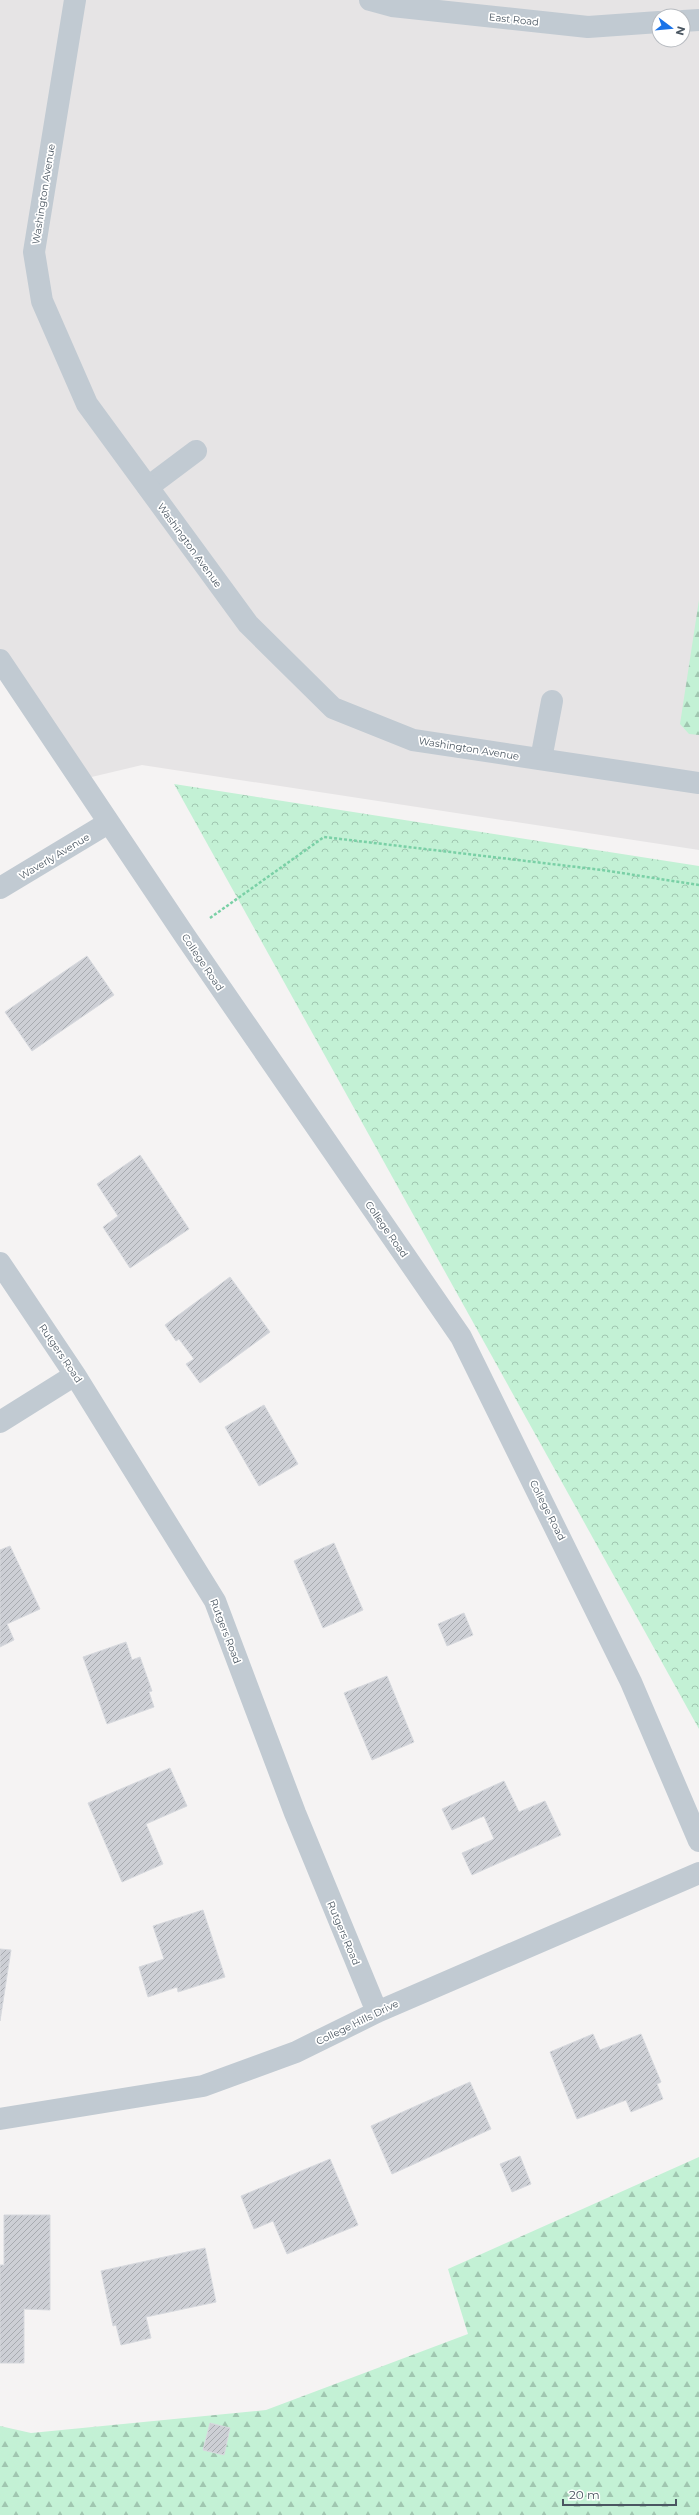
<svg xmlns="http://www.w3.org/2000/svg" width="699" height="2515" font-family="Montserrat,sans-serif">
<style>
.education{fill:#e6e4e5;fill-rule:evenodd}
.forest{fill:url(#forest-firs)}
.park{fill:url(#park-crowns)}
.building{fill:url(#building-hatch);stroke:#d7d9de}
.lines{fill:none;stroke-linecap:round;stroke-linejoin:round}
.path{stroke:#7ad0a6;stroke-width:2.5;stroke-dasharray:3 2;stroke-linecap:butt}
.service{stroke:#c1cad2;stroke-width:22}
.minor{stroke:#c1cad2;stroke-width:22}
.tertiary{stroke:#c1cad2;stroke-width:22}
.labels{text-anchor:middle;stroke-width:3.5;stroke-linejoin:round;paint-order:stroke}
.street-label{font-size:10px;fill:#4a5661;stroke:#fff}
</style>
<defs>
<pattern id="forest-firs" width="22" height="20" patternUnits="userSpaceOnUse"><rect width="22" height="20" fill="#c3f1d5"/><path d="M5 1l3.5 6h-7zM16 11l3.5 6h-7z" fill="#a0c6b0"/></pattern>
<pattern id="park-crowns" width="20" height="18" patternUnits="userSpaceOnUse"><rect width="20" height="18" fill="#c3f1d5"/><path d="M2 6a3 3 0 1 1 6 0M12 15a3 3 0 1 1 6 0" fill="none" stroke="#a0c6b0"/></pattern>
<pattern id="building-hatch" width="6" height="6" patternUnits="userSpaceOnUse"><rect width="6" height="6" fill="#cdcfd5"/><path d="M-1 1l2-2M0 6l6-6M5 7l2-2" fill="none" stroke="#a8abb0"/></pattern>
</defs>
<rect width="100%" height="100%" fill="#f5f3f3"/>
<path class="education" d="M0,0h699v850l-557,-85 -63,15 -79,-120zM659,16h24v24h-24z"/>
<path class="forest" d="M699,600v135l-10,-1 -9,-10z
M699,2157v358h-699v-89l31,7 235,-23 202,-76 -20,-65z"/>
<path class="park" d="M174,784l525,82v863z"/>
<path class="building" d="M87,956l27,39 -82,56 -27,-39z
M140,1155l49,74 -59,39 -27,-41 15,-11 -21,-32z
M230,1277l40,55 -70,51 -14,-19 8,-5 -15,-20 -3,2 -11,-16z
M264,1405l34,59 -39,22 -34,-59z
M334,1543l29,67 -40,18 -29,-67z
M10,1546l30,63 -33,15 7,16 -14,7v-97z
M464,1613l9,22 -26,11 -9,-22z
M126,1642l6,18 8,-3 12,34 -3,1 5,15 -47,17 -24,-67z
M387,1676l27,66 -42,18 -28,-67z
M170,1768l17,38 -41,18 17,40 -41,18 -34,-79z
M504,1781l15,31 26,-11 16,34 -89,40 -10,-22 32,-14 -10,-23 -32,14 -10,-21z
M203,1910l22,67 -47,15 -1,-5 -29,10 -9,-30 25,-8 -11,-33z
M0,1949l11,1 -11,71z
M593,2034l7,16 41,-16 20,48 -4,2 6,15 -32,13 -5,-12 -49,19 -27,-67z
M470,2082l21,47 -99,45 -21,-48z
M520,2156l11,28 -19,8 -12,-28z
M330,2159l28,66 -71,29 -14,-33 -19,8 -13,-33z
M4,2215h46v95l-26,-1v54h-24v-98h4z
M205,2248l11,54 -70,15 5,21 -30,7 -5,-20 -3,1 -12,-55z
M210,2423l20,5 -6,27 -21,-5z"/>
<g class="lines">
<path class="path" d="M210,918l114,-81 278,33 97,15"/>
<path class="service" d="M148,487l48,-36
M541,759l11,-58"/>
<path class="minor" d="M75,0l-41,252 8,49 45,103 161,220 85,84 80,32 286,43
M370,0l22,6 196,21 71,-5
M683,21l16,-1
M0,1263l75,112 140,226 80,212 82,199
M0,1422l75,-47
M0,2119l203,-33 93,-34 81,-40 322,-139"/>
<path class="tertiary" d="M0,660l185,276 276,401 170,345 68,159
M0,888l108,-65"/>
</g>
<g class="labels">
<g class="street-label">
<text transform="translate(514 19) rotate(6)" y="4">East Road</text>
<text transform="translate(43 194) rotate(-81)" y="4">Washington Avenue</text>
<text transform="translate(190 545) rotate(54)" y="4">Washington Avenue</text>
<text transform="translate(469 748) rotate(9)" y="4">Washington Avenue</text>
<text transform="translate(54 856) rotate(-31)" y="4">Waverly Avenue</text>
<text transform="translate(203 962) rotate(56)" y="4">College Road</text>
<text transform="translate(387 1229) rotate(55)" y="4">College Road</text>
<text transform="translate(61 1353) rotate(56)" y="4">Rutgers Road</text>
<text transform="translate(548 1510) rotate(63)" y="4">College Road</text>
<text transform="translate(226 1631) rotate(69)" y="4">Rutgers Road</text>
<text transform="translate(344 1933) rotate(67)" y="4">Rutgers Road</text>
<text transform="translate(357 2022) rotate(-26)" y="4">College Hills Drive</text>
</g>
</g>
<g transform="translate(671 28) rotate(106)"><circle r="19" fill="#ffffff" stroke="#b7bbc0"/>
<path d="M0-3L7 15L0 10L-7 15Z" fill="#1a73e8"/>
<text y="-6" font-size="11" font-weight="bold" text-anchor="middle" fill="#4a5661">N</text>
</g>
<path d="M563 2499v6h113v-6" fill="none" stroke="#4a5661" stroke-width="2"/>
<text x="569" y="2499" font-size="12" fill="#4a5661" stroke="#ffffff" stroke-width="3" paint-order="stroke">20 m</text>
</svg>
